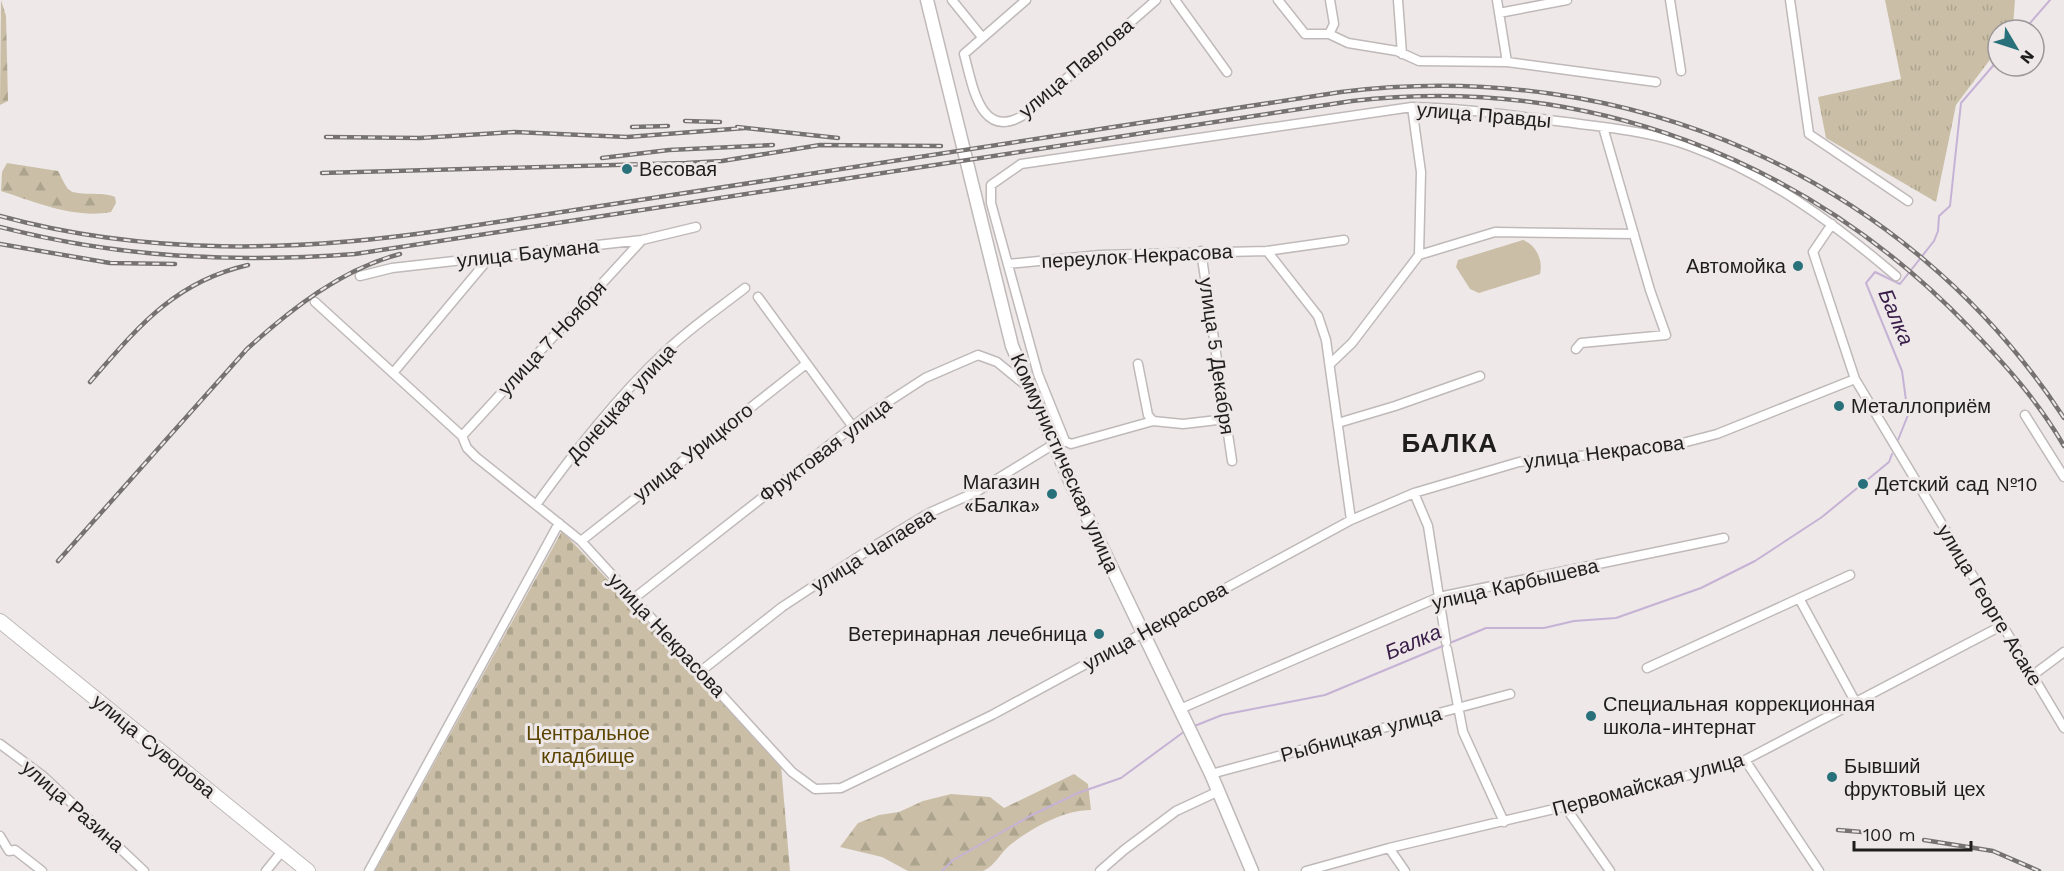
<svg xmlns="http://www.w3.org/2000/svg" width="2064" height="871" font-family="'Work Sans',sans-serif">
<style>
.grass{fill:url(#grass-tufts)}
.forest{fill:url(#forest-firs)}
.cemetery{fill:url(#cemetery-stones)}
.pitch{fill:#cabfa6}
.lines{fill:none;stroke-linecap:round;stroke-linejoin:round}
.stream{stroke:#c5b2d5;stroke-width:2}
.minor-casing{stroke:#c0b9b9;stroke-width:11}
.secondary-casing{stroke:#c0b9b9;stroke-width:15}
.primary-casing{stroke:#c0b9b9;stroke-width:16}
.minor{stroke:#fff;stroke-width:8}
.secondary{stroke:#fff;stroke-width:12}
.primary{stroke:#fff;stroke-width:14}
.rail-casing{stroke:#767272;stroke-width:4.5}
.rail{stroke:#eee8e8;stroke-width:2;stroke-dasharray:7;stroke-linecap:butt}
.poi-dot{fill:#28717a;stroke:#eee8e8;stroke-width:2}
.labels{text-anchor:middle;stroke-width:6;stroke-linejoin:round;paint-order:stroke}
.street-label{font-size:20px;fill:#1f1d1d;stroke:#eee8e8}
.poi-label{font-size:20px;fill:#1f1d1d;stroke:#eee8e8;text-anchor:start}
.park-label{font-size:20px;fill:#5a4300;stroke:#eee8e8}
.water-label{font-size:21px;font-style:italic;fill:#381d49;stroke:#eee8e8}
.district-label{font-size:26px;font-weight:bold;letter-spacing:1.5px;fill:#1f1d1d;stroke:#eee8e8}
</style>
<defs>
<pattern id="grass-tufts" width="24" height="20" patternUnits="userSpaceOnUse" patternTransform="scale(1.5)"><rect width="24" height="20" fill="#cabfa6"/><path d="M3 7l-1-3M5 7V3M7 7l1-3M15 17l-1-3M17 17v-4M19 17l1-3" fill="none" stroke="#ada48e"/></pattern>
<pattern id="forest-firs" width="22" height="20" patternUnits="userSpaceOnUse" patternTransform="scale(1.5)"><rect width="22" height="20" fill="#cabfa6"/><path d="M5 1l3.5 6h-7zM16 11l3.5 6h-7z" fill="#ada48e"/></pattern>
<pattern id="cemetery-stones" width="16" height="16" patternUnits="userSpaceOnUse" patternTransform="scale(1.5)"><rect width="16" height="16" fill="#cabfa6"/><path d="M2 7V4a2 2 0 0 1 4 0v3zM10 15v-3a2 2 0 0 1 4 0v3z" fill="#ada48e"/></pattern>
</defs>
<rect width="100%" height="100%" fill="#eee8e8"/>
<path class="grass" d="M1885,0h130l-2,27 -2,3h-13v19l-42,56 -20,97 -110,-64 -8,-41 83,-18z"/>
<path class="forest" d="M1,0l5,16 2,85 -8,4z
M7,163l51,8c3,5 6,13 10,18 7,8 35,2 47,8l1,6 -5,9c-36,7 -76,-10 -110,-21l1,-19z
M1074,774l14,10 3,26c-28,0 -59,18 -81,35 -10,8 -15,21 -27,26h-75l-26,-14 -42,-10 18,-24 21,-8 20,-3 24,-11 28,-7 39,3 14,11z"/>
<path class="cemetery" d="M562,531l219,234 9,106h-415z"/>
<path class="pitch" d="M1523,240c14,5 20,21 17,34l-61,19 -9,-4 -14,-22 2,-7z"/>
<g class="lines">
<path class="stream" d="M2024,30l26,-30
M1898,440l10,-25 -6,-44 -36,-88 9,-11 25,12 34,-43 4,-10 1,-15 11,-10 11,-103 37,-43
M1192,727l30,-12 103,-20 161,-67h58l30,-7 42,-3 85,-30 54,-27 67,-44 67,-55 3,-8
M942,871l11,-11 77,-44 48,-23 43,-15 64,-47"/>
<g class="minor-casing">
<path id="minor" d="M952,0l30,37
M1026,0l-62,54c9,32 16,90 63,59l129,-113
M1175,0l52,72
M1278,0l27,34h24
M1398,0l4,54
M1497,0l10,62
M1670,0l11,71
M1790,0l19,134 99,67
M1499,13l68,-13
M1329,34l19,9 49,8 22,10 88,1 149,20
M1329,34l5,-10 -4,-24
M1832,224l-19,28 42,127 209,349
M1201,251l31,210
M1267,251l51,65 8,24 25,180
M1419,255l76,-23 139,2
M1008,264l92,-9 167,-4 77,-11
M360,276l32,-8 250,-28 54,-13
M758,297l95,130
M315,302l147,134 5,12 9,9 105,84 211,231 23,17 26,-1 151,-73 359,-195 63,-27 105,-31 148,-15 50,-13 138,-55
M1576,349l5,-6 85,-8 -16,-45 -47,-163
M1138,364l10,51 5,6 30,3 43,-5
M1330,364l22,-21 67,-88 2,-83 -9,-65
M393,373l97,-116
M2025,415l39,62
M1338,423l57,-17 85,-30
M462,436l180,-196
M1065,441l6,3 82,-23
M1414,493l14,33 18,116
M536,505c39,-54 81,-108 130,-154 24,-23 52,-42 79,-63
M581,541l225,-177
M633,599l232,-182 60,-39 53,-23 19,7 32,26
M1800,600l56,103
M1447,649l16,83 41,90
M1647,668l203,-93
M701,671l81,-64 94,-62 53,-32 47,-21 78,-48 11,-3 -27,-67 -47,-171v-18l30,-21 391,-57c51,1 102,9 153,15 43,6 84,9 125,24 77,28 144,77 206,130
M2033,675l31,-23
M1180,709l259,-112 285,-59
M0,744l43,32 101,95
M1745,760l74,111
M1211,774l299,-80
M1566,808l44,63
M0,836l9,15 6,-1 27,21
M1389,848l16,23
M266,871l17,-21
M369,871l190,-348
M1100,871l24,-21 52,-39 43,-20
M1306,871l83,-23 245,-58 111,-30 256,-134"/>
</g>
<g class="secondary-casing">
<path id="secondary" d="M927,0l85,346 58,135 141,293 41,97"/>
</g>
<g class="primary-casing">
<path id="primary" d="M0,621l308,250"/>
</g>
<use href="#minor" class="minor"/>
<use href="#secondary" class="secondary"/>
<use href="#primary" class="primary"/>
<g class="rail-casing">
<path id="rail" d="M685,121l35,1
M632,127l36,-1
M737,127l101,11
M326,137l94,1 94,-6 113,5 118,-9
M602,158l67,-8 104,-5
M322,173l364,-10 36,-2 98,-16 121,1
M0,216c146,40 297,36 445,14l896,-138c284,-36 565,84 723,326
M0,227c118,31 235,36 355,27l997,-153c232,-27 454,57 616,225 36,37 70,75 96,120
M0,244l110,19 65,1
M90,382c48,-55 84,-100 158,-117
M58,561l189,-212c44,-40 95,-80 153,-95
M1838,830l24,2
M1924,840l69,11 46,20"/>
</g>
<use href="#rail" class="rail"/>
</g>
<g class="poi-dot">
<circle cx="627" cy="169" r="6"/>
<circle cx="1798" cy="266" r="6"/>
<circle cx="1839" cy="406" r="6"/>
<circle cx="1863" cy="484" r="6"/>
<circle cx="1052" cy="494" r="6"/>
<circle cx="1099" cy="634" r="6"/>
<circle cx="1591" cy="716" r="6"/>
<circle cx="1832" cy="777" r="6"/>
</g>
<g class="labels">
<g class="street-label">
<text transform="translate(1076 68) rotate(-40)" y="7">улица Павлова</text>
<text transform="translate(1484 115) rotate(5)" y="7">улица Правды</text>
<text transform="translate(528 253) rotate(-6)" y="7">улица Баумана</text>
<text transform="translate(1137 256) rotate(-3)" y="7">переулок Некрасова</text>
<text transform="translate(552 338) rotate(-47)" y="7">улица 7 Ноября</text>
<text transform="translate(1217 356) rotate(82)" y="7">улица 5 Декабря</text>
<text transform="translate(621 403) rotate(-48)" y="7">Донецкая улица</text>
<text transform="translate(825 450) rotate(-37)" y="7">Фруктовая улица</text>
<text transform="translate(693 452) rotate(-38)" y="7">улица Урицкого</text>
<text transform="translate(1604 452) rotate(-7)" y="7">улица Некрасова</text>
<text transform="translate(1065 463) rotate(66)" y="7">Коммунистическая улица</text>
<text transform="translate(873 550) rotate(-32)" y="7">улица Чапаева</text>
<text transform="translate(1515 584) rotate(-13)" y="7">улица Карбышева</text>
<text transform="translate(1990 605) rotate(59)" y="7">улица Георге Асаке</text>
<text transform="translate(1155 626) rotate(-29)" y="7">улица Некрасова</text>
<text transform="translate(667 635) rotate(47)" y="7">улица Некрасова</text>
<text transform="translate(1361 734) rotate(-15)" y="7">Рыбницкая улица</text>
<text transform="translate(154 746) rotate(39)" y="7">улица Суворова</text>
<text transform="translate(1648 784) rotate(-15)" y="7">Первомайская улица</text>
<text transform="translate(73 806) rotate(41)" y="7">улица Разина</text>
</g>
<g class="poi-label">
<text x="639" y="176">Весовая</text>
<text x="1786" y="273" text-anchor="end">Автомойка</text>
<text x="1851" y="413">Металлоприём</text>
<text x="1040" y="489" text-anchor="end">Магазин<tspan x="1040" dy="23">«Балка»</tspan></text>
<text x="1875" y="491">Детский сад №10</text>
<text x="1087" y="641" text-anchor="end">Ветеринарная лечебница</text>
<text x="1603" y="711">Специальная коррекционная<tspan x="1603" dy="23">школа-интернат</tspan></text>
<text x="1844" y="773">Бывший<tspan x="1844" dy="23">фруктовый цех</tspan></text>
</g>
<g class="park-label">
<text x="588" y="740">Центральное<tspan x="588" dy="23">кладбище</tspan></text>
</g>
<g class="water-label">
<text transform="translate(1896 317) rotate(67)" y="7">Балка</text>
<text transform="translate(1413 642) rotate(-23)" y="7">Балка</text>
</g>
<g class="district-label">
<text x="1450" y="452">БАЛКА</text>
</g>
</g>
<g transform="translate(2016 48) rotate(129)"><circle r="28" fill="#eee8e8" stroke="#9b9797" stroke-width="1.5"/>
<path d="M0-4.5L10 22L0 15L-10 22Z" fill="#28717a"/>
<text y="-9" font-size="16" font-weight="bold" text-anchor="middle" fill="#1f1d1d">N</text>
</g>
<path d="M1854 841v9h117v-9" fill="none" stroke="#1f1d1d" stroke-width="3"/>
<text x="1863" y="841" font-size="18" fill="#1f1d1d" stroke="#eee8e8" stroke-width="4.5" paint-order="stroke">100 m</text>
</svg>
